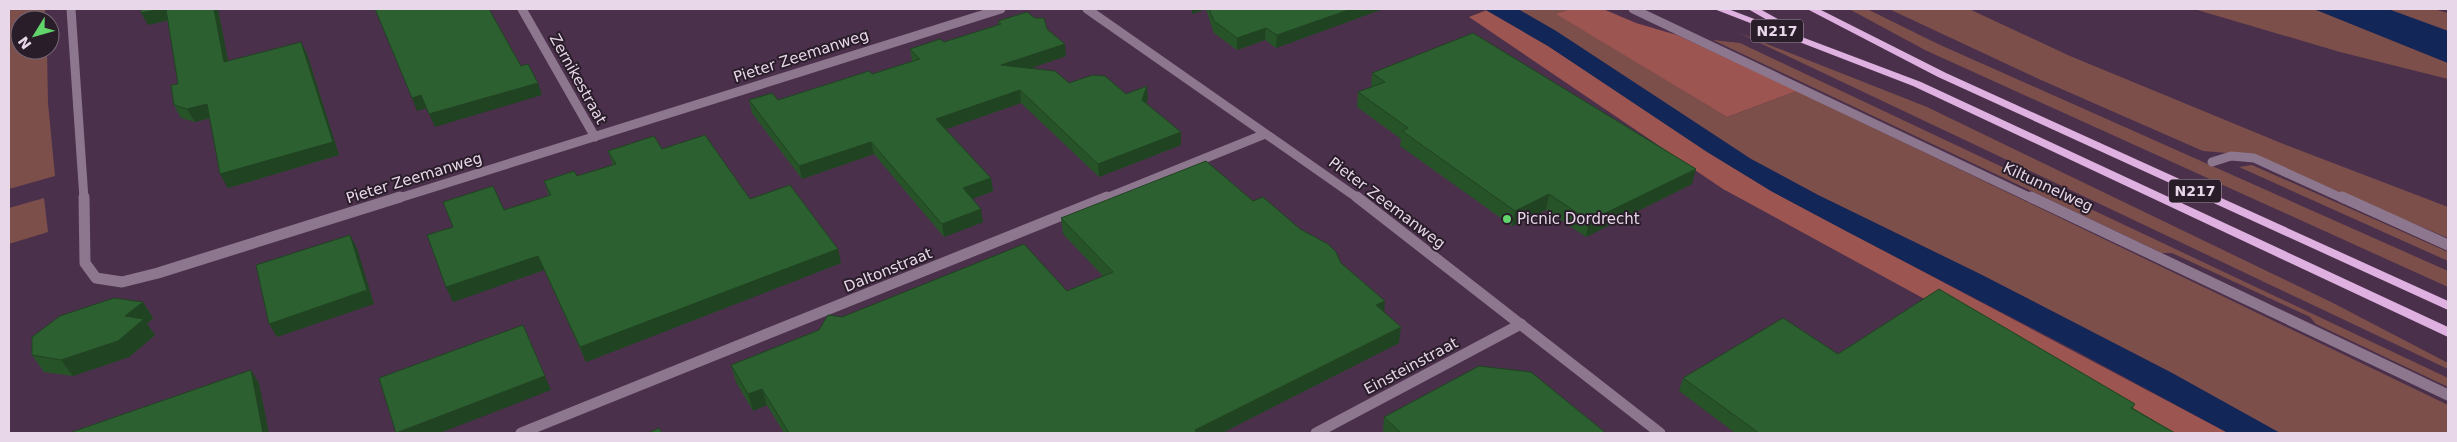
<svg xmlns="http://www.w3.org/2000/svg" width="2457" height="442" font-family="'DejaVu Sans',sans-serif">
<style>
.green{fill:#7c4f4b}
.forest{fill:#9c5550}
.water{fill:#132658}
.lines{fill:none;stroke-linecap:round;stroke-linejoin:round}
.minor-far1{stroke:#8d778e;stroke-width:9}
.minor{stroke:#8d778e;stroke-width:11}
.primary{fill:#deb1e0;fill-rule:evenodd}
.wall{fill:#275329}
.shaded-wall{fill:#204322}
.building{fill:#2d6030;stroke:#204322}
.poi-dot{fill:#61d46a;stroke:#2a1d2a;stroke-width:2}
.labels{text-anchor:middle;stroke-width:4;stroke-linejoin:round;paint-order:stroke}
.shield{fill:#2a1d2a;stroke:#af9fb0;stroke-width:1}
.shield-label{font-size:14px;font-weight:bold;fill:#e8d7e9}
.street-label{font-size:15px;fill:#e8d7e9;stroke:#2a1d2a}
.poi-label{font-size:15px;fill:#e8d7e9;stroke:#2a1d2a;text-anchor:start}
</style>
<rect width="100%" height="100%" fill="#4b304c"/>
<path class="green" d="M9,9h36l1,11h-26v30h27l1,53 7,73 -46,13z
M1518,9h52l-13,5 170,103 70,-26 651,314v28h-168l-108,-60 -192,-99 -162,-79 -67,-36 -195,-128z
M1849,9h18l71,35 510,227v16l-523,-237z
M1889,9h80l101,47 211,87 167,64v31l-196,-83 -49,-4 -162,-71z
M2194,9h120l134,54v16l-108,-27z
M2388,9h45l15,4v18z
M1739,33l188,74 406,196 115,60v6z
M1713,40l27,3 708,335v9l-132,-63 -6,-7 -138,-64h-10z
M2252,165l196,87v9l-209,-94z
M44,198l4,34 -39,12v-36z"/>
<path class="forest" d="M1570,9h33l33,14 41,12 120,56 -70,26 -171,-103z
M1487,10l61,36 223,145 457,242h-58l-447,-244 -254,-172z"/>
<path class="water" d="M1484,9h34l38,22 195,128 67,36 162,79 192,99 108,60h-52l-148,-80 -234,-122 -75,-40 -64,-39 -159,-106z
M2314,9h74l60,22v32z"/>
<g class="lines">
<path class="minor-far1" d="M71,9l13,190
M522,9l73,128
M1087,9l272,190
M1633,9l400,190
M2212,162l19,-6 23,2 90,41
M396,199l605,-190
M1104,199l161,-65"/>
<path class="minor" d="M84,197l1,66 11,15 26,4 36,-9 242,-76
M1357,197l303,236
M2031,197l417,198
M2342,197l106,48
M521,433l586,-236
M1316,433l205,-109"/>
<path class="primary" d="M1714,9h14l193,73 527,245v10l-535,-251z
M1748,9h12l34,19 -1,2h-8z
M1807,9h12l127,64 502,228v9l-510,-233z"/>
</g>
<path class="wall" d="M218,9l10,52 79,-7 32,101 -111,33 -8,-14 -10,-56 -15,4 -14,-4 -7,-13 4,-21 -10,-63 -20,4z
M1192,9h191l-107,39 -11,-8 -28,10 -23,-17 -8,-24 -14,5z
M998,21l49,8 19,27 -35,12 38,15 57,11 22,5 -2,4 35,42 -82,32 -78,-74 -75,26 45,49 2,13 -21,8 11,23 -39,15 -70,-83 -72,25 -50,-66 -3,-13h29l94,-26 40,-13 -2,-12 34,-7 54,-17z
M1372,73l320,111 -106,53 -40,-27 -34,16 -112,-80 1,-7 -44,-32 1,-15 13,-5z
M662,149l176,100 3,14 -255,99 -42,-92 -91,32 -7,-15 58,-77 45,-14 -5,-15 33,-5 36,-11 -5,-14z
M1253,201l88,62 43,49 15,31 -177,90h-438l-17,-28 -14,6 -17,-29 -5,-17 88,-35 23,-13 225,-26 36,-15 -40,-42 -2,-16z
M143,302l10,16 -6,6 8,11 -26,22 -56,19 -29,-4 -12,-17z
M1838,354l297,50 -2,4 42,25h-440l-56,-42 4,-13z
M1384,417l222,16h-221l-2,-2z"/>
<path class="shaded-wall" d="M160,9h7l6,10 -25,6 -7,-12z
M214,9h4l13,66 -7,-13z
M1192,9h14l-14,5z
M1351,9h32l-107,39 1,-13z
M1266,28l-1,12 -28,10v-12z
M301,42l6,12 32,101 -111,33 -8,-14z
M1065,44l1,12 -63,22 -2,-13z
M538,83l4,12 -107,32 -6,-13z
M1147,86l1,13 -6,14v-13z
M1020,90l1,13 -83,29 -2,-13z
M421,95l6,13 -10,3 -5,-13z
M207,104l7,13 -19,5 -8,-13z
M1181,132v13l-82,32 -1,-13z
M871,142l3,12 -72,25 -3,-13z
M1696,169l-4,15 -106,53 3,-16z
M991,178l2,13 -28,11 -2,-14z
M1549,194l-3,16 -34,16 3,-15z
M981,209l2,13 -39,15 -2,-13z
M350,235l7,13 17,56 -97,33 -8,-13z
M838,249l3,14 -255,99 -6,-15z
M538,256l6,14 -91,32 -7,-15z
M1385,301l-1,16 -8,-12z
M143,302l10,16 -6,6 8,11 -26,22 -56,19 -12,-16 64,-44z
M1401,327l-2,16 -177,90h-27v-3z
M251,370l8,13 10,50h-6z
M545,376l6,14 -111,43h-43z
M762,389l5,16 -14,6 -5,-17z"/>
<path class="building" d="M141,9h19l-19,4z
M166,9h48l10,53 77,-20 32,100 -113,32 -13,-70 -20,5 -13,-4 -3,-20 7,-1z
M375,9h114l32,57 7,-2 10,19 -109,31 -8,-19 -9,3z
M1209,9h142l-74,26 -11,-7 -29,10 -23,-17z
M1027,12l8,6h9l3,11 18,15 -64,21 54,6 14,12 24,-8 12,1 21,18 21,-8 -5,14 39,32 -83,32 -78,-74 -84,29 55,59 -28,10 18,21 -39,15 -71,-82 -72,24 -50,-66 23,-7 6,7 91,-29 3,3 48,-15 -10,-10 30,-10 4,3 57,-18 -3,-3z
M1473,33l223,136 -107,52 -40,-27 -34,17 -113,-80 6,-3 -50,-36 27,-10 -13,-9z
M705,135l45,64 40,-14 48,64 -258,98 -42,-91 -92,31 -19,-52 26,-8 -10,-25 50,-16 11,24 47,-15 -7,-14 30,-10 3,5 39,-12 -8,-13 46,-15 8,13z
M1206,161l47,40 10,-4 37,32 28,15 8,8 5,11 44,38 -9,4 25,22 -206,103 2,3h-408l-27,-44 -14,5 -17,-29 88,-35 9,-15 14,2 182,-73 43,47 46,-19 -52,-54z
M350,235l17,55 -98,34 -13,-59z
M1939,289l196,115 -4,4 44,25h-416l-76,-55 100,-60 55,36z
M114,298l29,4 -18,14 19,3 -26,22 -57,19 -29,-5v-18l28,-21z
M523,325l22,51 -149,57 -17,-55z
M1479,366l52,6 75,61h-205l-17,-16z
M251,370l12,63h-194z
M659,428l3,5h-14z"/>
<circle class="poi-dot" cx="1507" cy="219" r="5"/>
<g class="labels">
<g class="shield">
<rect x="1751" y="19.5" width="52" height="23" rx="4"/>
<rect x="2169" y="179.5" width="52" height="23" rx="4"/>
</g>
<g class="shield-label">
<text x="1777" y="36">N217</text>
<text x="2195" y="196">N217</text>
</g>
<g class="street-label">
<text transform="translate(801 56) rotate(-18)" y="5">Pieter Zeemanweg</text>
<text transform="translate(578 79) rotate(61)" y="5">Zernikestraat</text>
<text transform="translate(414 178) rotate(-17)" y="5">Pieter Zeemanweg</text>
<text transform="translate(2048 187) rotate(25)" y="5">Kiltunnelweg</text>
<text transform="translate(1387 203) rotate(37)" y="5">Pieter Zeemanweg</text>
<text transform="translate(888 270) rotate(-22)" y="5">Daltonstraat</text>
<text transform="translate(1411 366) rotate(-28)" y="5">Einsteinstraat</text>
</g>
<g class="poi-label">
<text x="1517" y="224">Picnic Dordrecht</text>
</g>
</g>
<rect width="2457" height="442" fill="none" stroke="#e8d7e9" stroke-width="20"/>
<g transform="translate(35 35) rotate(233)"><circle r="24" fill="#2a1d2a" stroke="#766776"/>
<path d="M0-4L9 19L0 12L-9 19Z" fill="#61d46a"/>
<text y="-8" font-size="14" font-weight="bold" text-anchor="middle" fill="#e8d7e9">N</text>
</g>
</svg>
